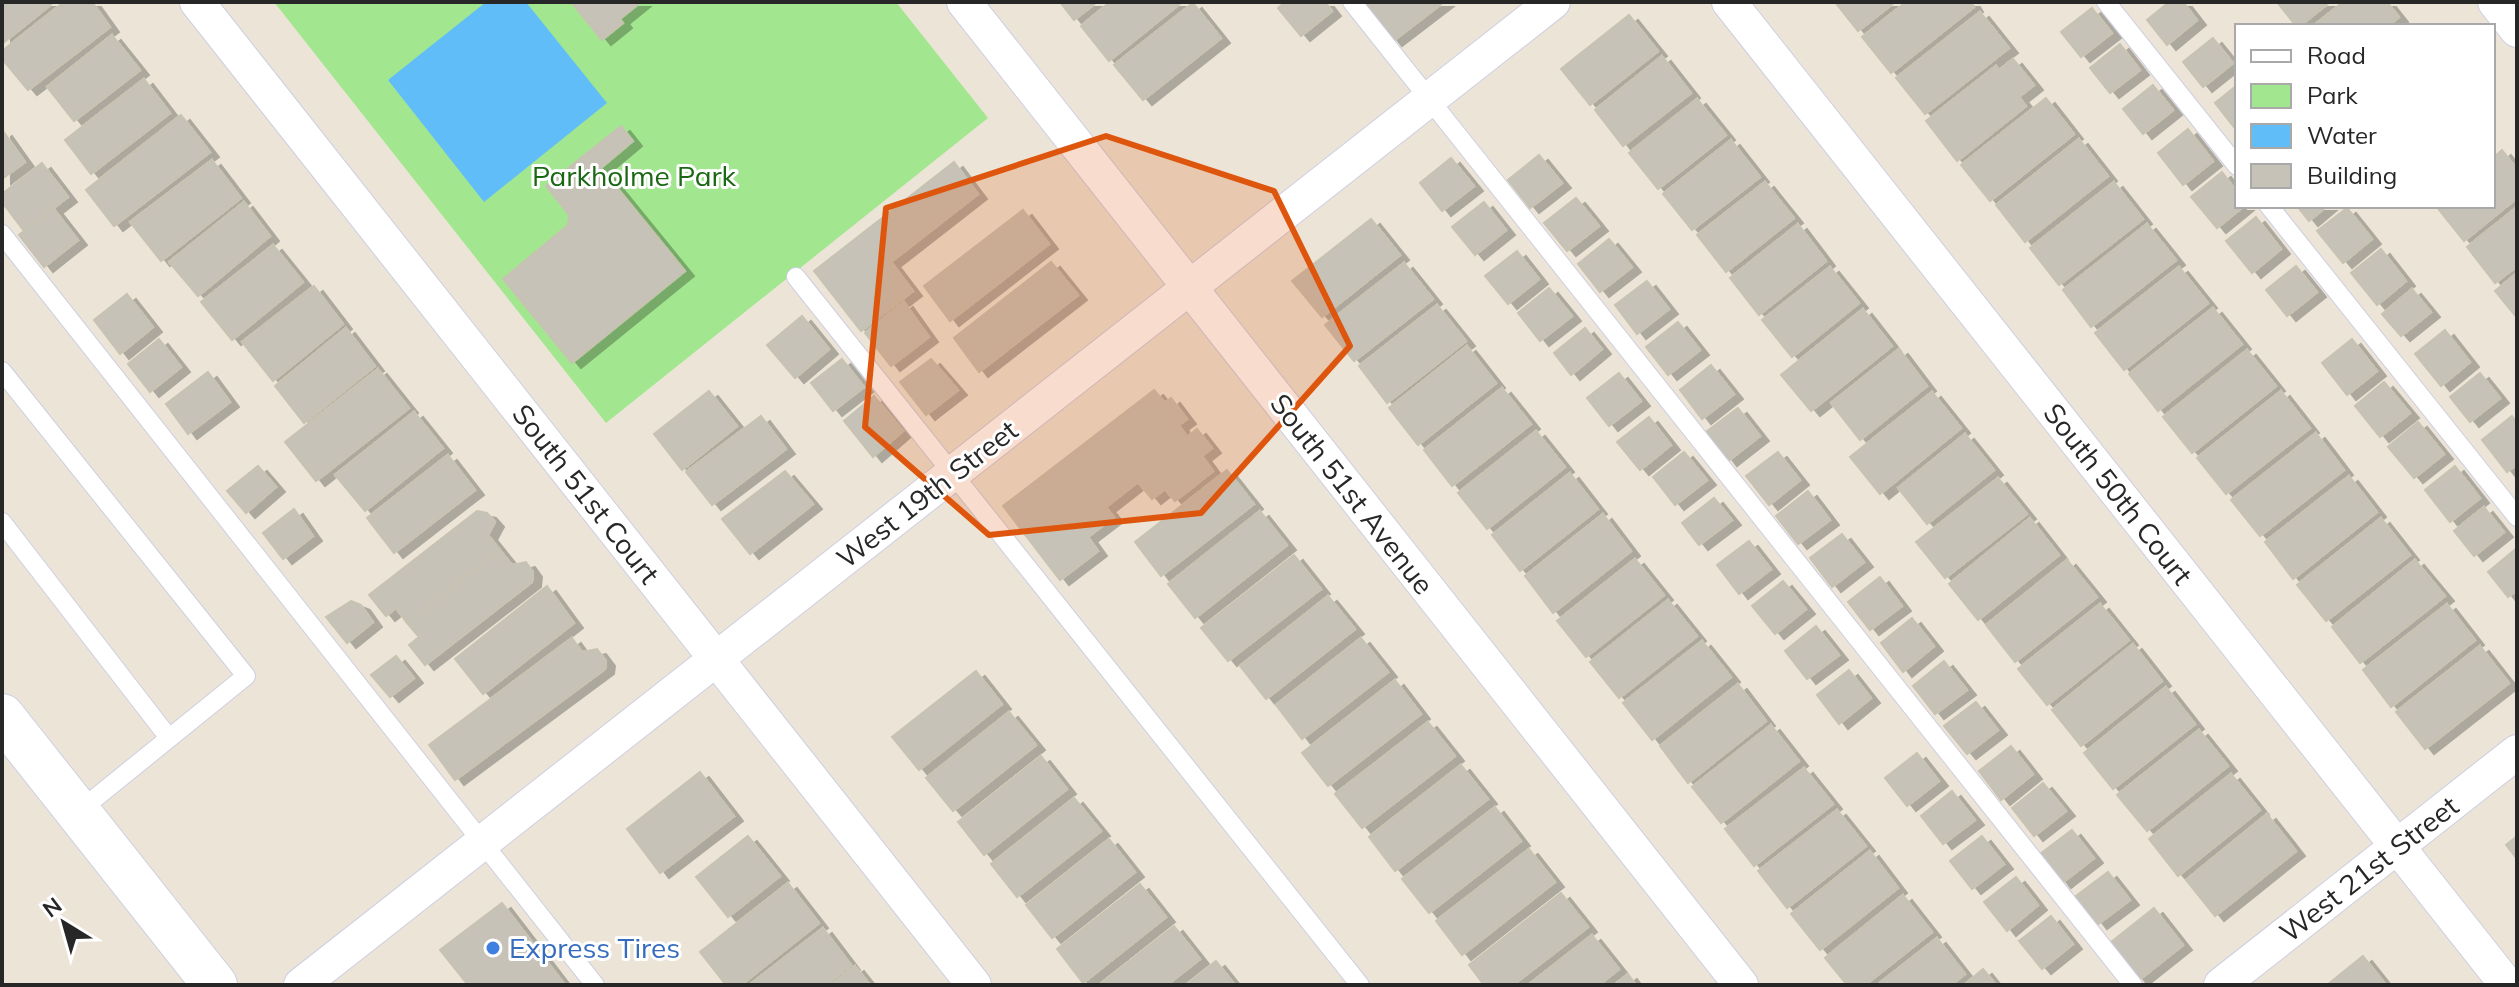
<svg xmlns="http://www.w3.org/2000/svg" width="2519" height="987" font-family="Mulish,sans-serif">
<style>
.green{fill:#a2e78f}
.water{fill:#61bdf7}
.building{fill:#c6c2b7;stroke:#c7c2b1;stroke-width:2;filter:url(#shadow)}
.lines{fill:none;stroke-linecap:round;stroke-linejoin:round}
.service-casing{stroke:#cdcee2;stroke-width:20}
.minor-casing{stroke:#cdcee2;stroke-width:36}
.secondary-casing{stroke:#cdcee2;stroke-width:46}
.service{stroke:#fff;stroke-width:18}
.minor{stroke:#fff;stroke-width:34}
.secondary{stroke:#fff;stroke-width:44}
.marked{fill:#de560d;fill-opacity:0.2;stroke:#de560d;stroke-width:6;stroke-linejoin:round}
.shop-dot{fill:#3f7fe0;stroke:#fff;stroke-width:3}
.labels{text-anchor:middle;stroke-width:6;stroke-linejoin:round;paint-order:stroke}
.park-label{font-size:28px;fill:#1b6814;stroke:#fff}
.street-label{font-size:28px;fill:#272727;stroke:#fff}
.shop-label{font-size:28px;fill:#366cbe;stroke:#fff;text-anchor:start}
</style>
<defs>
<filter id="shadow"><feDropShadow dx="9" dy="5" stdDeviation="0" flood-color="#0004"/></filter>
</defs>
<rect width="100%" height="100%" fill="#ece5d7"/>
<path class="green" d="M274,2h622l92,116 -382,305z"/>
<path class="water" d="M486,2h40l81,101 -123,99 -96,-122z"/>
<path class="building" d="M2,2h52l-52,42z
M64,2h28l18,25 -82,63 -26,-31v-8z
M571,2h70l-21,17 3,4 -21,17z
M1060,2h37l-23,18z
M1110,2h72l-73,59 -28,-35z
M1285,2h40l7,9 -31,25 -23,-28z
M1363,2h81l-51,39z
M1835,2h60l-37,29z
M1906,2h65l3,5 -83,66 -29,-36z
M2169,2h14l14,18 -30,25 -20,-25z
M2277,2h53l-30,24h-4z
M2343,2h44l12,15 -11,9h-75z
M1193,3l28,35 -78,62 -29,-35z
M2092,8l20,25 -31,24 -20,-25z
M1980,12l29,36 -84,66 -29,-36z
M1629,15l29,36 -68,54 -29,-36z
M112,35l28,35 -66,51 -27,-34z
M2213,38l20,25 -30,24 -20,-25z
M2120,44l20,26 -30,23 -20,-25z
M1662,56l29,37 -68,53 -28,-36z
M2013,59l21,26 -15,12 7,9 -69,55 -31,-40 70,-55 3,4z
M144,79l26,34 -79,61 -26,-34z
M2153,85l20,25 -30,24 -20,-25z
M2237,85v46l-22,-28z
M2046,98l28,36 -84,67 -29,-36z
M1697,99l29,36 -68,54 -29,-36z
M181,115l29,37 -96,74 -28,-36z
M621,126l12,15 -32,27 84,103 -113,92 -69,-84 65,-54 1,-10 -23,-29z
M2188,129l25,32 -30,24 -25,-32z
M3,131l22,31 -23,17v-47z
M2079,139l29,37 -83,66 -29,-37z
M1731,140l29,37 -68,53 -29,-36z
M2502,150l15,19v29l-53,43 -28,-35h57v-48z
M1539,155l23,28 -32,25 -22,-28z
M1451,158l23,28 -32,25 -22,-28z
M212,160l29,38 -80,63 -31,-39z
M954,162l24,32 -87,68 22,29 -52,40 -47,-60z
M42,163l26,34 -44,34 -22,-29v-8z
M2222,172l15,20v14h7l-27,22 -26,-31z
M1765,182l29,36 -68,54 -29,-37z
M2114,182l29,37 -84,66 -29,-37z
M1576,198l23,28 -32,25 -23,-28z
M244,202l26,34 -72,60 -29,-34z
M1484,202l22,28 -31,25 -23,-28z
M2297,206h30l-18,15z
M2517,207v59l-22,17 -28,-36z
M53,208l25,32 -34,27 -25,-32z
M2347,208l25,31 -29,24 -26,-32z
M1023,210l26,34 -99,77 -26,-35z
M2256,217l25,32 -29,24 -26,-32z
M1371,219l29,36 -78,62 -30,-36z
M1798,224l28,37 -67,54 -29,-37z
M2147,224l29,36 -85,67 -28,-37z
M1609,239l23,28 -32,25 -22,-28z
M273,245l30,37 -71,58 -31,-38z
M2381,249l25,32 -29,24 -26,-32z
M1517,251l22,28 -31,25 -23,-28z
M1051,262l27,33 -99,77 -25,-34z
M1404,263l29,36 -79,62 -29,-36z
M2296,266l21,26 -30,24 -21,-26z
M1830,267l29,36 -67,54 -30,-37z
M2179,267l29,36 -84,67 -29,-37z
M2517,273v45l-22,-27z
M1647,281l22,28 -32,25 -22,-29z
M314,286l29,38 -70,57 -31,-39z
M1549,288l23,28 -32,25 -22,-28z
M2412,289l19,23 -30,24 -19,-22z
M127,294l26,33 -33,27 -26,-34z
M904,302l25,35 -38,29 -26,-33z
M1437,305l29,36 -79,62 -28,-37z
M2213,308l29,36 -84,67 -29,-37z
M1863,309l29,37 -81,65 -30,-36z
M802,316l27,33 -34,29 -28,-33z
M1678,322l22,28 -32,25 -22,-28z
M346,328l29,38 -71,57 -29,-37z
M1585,328l17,21 -31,26 -17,-22z
M2445,330l25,32 -29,24 -26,-32z
M159,339l22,28 -31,25 -22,-28z
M2352,339l25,32 -30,24 -25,-32z
M1467,346l29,37 -78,62 -29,-37z
M1899,349l28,37 -67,54 -29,-37z
M2247,350l29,36 -84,67 -29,-36z
M842,359l22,28 -31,24 -22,-28z
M931,359l27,31 -32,25 -26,-33z
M1711,365l23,29 -32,25 -22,-29z
M378,369l31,39 -93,73 -31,-39z
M208,372l22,30 -42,32 -22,-30z
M1619,373l22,28 -32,25 -22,-28z
M2480,373l20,25 -30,24 -20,-25z
M2384,382l26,31 -30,24 -25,-31z
M1502,388l29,36 -79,62 -28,-36z
M1154,390l11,13 6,-5 16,21 -8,6 8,12 10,-8 15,19 -10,8 11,15 -38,30 -10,-12 -13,10 -14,-17 -32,25 8,10 -26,20 10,14 -38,29 -57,-74z
M709,391l28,35 -55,44 -28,-36z
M2281,391l29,37 -84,66 -29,-36z
M1932,392l29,36 -81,66 -30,-37z
M874,396l29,35 -30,26 -29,-36z
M1738,408l22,28 -32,25 -22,-29z
M414,412l29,36 -78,63 -30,-36z
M761,416l25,33 -74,56 -26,-33z
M2512,416l5,7v41l-10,8 -25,-32z
M1649,417l22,28 -31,25 -23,-28z
M2418,422l26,32 -30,24 -26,-31z
M1536,431l29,36 -78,62 -29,-36z
M2316,433l28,37 -84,66 -29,-36z
M1965,434l29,36 -67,54 -29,-36z
M1684,452l23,28 -32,25 -22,-28z
M1778,452l22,28 -31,25 -23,-29z
M448,455l27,35 -81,63 -27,-35z
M258,466l18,21 -30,26 -19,-22z
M2455,466l25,32 -30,24 -25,-32z
M1227,470l27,34 -93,72 -26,-34z
M785,471l28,33 -63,50 -28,-35z
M1570,473l28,36 -78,62 -28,-36z
M2349,476l28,36 -84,67 -28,-37z
M1998,478l29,36 -82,64 -29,-36z
M1808,491l22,29 -32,24 -22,-28z
M1714,498l18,22 -33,25 -17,-22z
M2484,507l20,25 -30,24 -20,-25z
M294,509l19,27 -30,23 -20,-26z
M477,511l10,2 8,9 -7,13 12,15 -93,73 -11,-15 -10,8 -17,-21z
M1260,511l27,34 -92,73 -27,-34z
M1603,514l28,37 -78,62 -28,-37z
M2030,518l29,37 -81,65 -29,-36z
M2381,518l29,37 -84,66 -29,-36z
M1842,534l22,28 -32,25 -22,-29z
M1749,541l22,28 -32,25 -22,-29z
M2517,548v42l-9,7 -20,-25z
M500,550l12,15 14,-3 7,10 -1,10 -107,83 -16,-20 10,-8 -12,-14z
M1294,555l27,34 -93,72 -27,-33z
M1635,559l29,36 -78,62 -29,-36z
M2067,560l30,37 -82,65 -29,-37z
M2415,560l30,36 -85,67 -28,-36z
M1880,577l22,29 -32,24 -22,-28z
M1783,581l23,28 -31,25 -23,-28z
M547,586l27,37 -91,71 -28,-35z
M1328,596l27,33 -89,70 -26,-33z
M1668,600l29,36 -78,62 -29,-36z
M351,601l10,4 12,17 -26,21 -21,-26z
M2100,604l29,36 -82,65 -29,-36z
M2447,604l28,36 -84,67 -28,-37z
M1912,618l22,28 -31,26 -22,-29z
M1816,626l23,29 -32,24 -22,-28z
M572,638l10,14 15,-3 9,12 -1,8 -150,111 -26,-35z
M1361,638l27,34 -86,67 -26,-34z
M1702,641l29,36 -79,63 -29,-37z
M2133,644l29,37 -81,65 -29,-36z
M2480,646l29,37 -84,66 -29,-37z
M396,656l18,22 -24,19 -19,-22z
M1944,661l23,29 -32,24 -22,-28z
M1849,670l22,28 -32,26 -22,-29z
M976,671l26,33 -83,66 -27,-33z
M1395,680l26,34 -93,72 -26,-33z
M1738,684l28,37 -78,62 -28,-37z
M2166,687l29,37 -82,65 -29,-36z
M1976,702l22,28 -31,24 -23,-28z
M1009,712l27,33 -83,66 -27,-33z
M1428,722l27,34 -93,72 -27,-34z
M1771,725l28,36 -78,62 -29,-36z
M2199,730l29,36 -81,65 -30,-36z
M2011,746l22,28 -32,26 -22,-29z
M1917,753l22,28 -32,25 -22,-28z
M1041,756l26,33 -83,66 -26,-33z
M1461,765l27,34 -93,72 -26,-34z
M1804,768l29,36 -79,62 -29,-37z
M700,772l34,44 -74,57 -33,-44z
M2231,774l29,36 -82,66 -29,-37z
M2043,783l23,28 -32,25 -22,-28z
M1952,791l23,29 -32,24 -22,-28z
M1074,798l27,33 -84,66 -26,-33z
M1495,807l26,34 -92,72 -27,-34z
M1837,810l29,36 -79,62 -29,-37z
M2267,814l29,37 -81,65 -29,-36z
M2072,830l22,28 -32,25 -22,-29z
M748,836l32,40 -52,41 -32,-40z
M1982,836l22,28 -32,25 -22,-28z
M2517,836v23l-11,-14z
M1109,839l26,33 -83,66 -26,-33z
M1529,849l26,33 -93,73 -26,-34z
M1870,851l28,37 -78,62 -29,-36z
M2108,872l22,28 -32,24 -22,-28z
M2016,877l22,28 -31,26 -23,-29z
M788,883l31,40 -78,62h-15l-26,-33z
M1140,884l26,33 -83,66 -26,-34z
M1561,893l27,34 -75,58h-29l-15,-20z
M1903,895l29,37 -67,53h-18l-22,-27z
M502,903l63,82h-97l-28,-35z
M2154,908l29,37 -44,35 -29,-37z
M2051,916l22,28 -31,25 -23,-28z
M1174,926l26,33 -33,26h-68z
M823,928l28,37 -25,20h-77z
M1592,935l27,34 -20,16h-71z
M1937,938l28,36 -14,11h-74z
M2363,956l23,29h-59z
M1216,961l19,24h-49z
M855,966l15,19h-39z
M1983,969l13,16h-32z
M1628,974l8,11h-22z"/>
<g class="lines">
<g class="service-casing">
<path id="service" d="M1352,2l781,983
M2106,2l131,164
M2269,206l248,311
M2,234l593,751
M796,277l564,708
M2,371l244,305 -168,136
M2,522l167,216"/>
</g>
<g class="minor-casing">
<path id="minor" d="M197,2l777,983
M964,2l777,983
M1729,2l778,983
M2495,2l22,28
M301,985l1252,-983
M2221,985l296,-233"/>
</g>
<g class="secondary-casing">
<path id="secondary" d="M2,716l213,269"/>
</g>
<use href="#service" class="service"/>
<use href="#minor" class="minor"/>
<use href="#secondary" class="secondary"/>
</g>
<path class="marked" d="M1106,136l168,55 76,155 -149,167 -212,22 -124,-108 21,-219z"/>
<circle class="shop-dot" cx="493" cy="948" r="8"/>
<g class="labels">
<g class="park-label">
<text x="634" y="186">Parkholme Park</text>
</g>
<g class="street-label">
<text transform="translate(586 494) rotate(52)" y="10">South 51st Court</text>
<text transform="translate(927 494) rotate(-38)" y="10">West 19th Street</text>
<text transform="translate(1352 494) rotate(52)" y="10">South 51st Avenue</text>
<text transform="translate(2118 494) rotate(52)" y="10">South 50th Court</text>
<text transform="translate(2369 869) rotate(-38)" y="10">West 21st Street</text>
</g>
<g class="shop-label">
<text x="509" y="958">Express Tires</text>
</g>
</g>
<rect width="2519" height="987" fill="none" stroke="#272727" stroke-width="8"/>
<rect x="2235" y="24" width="260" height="184" fill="#ffffff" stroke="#a9a9a9" stroke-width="2"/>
<rect x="2251" y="50" width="40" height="12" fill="#ffffff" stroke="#a9a9a9" stroke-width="2"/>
<text x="2307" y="64" font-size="24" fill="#272727">Road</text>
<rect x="2251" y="84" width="40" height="24" fill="#a2e78f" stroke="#a9a9a9" stroke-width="2"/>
<text x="2307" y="104" font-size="24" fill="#272727">Park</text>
<rect x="2251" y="124" width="40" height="24" fill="#61bdf7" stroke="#a9a9a9" stroke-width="2"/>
<text x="2307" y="144" font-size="24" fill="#272727">Water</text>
<rect x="2251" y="164" width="40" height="24" fill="#c6c2b7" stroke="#a9a9a9" stroke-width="2"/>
<text x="2307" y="184" font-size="24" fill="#272727">Building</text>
<g transform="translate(64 923) rotate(323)" stroke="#ffffff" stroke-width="6" paint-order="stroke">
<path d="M0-6L14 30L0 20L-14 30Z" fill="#272727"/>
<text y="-12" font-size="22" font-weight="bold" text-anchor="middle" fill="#272727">N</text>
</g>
</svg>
